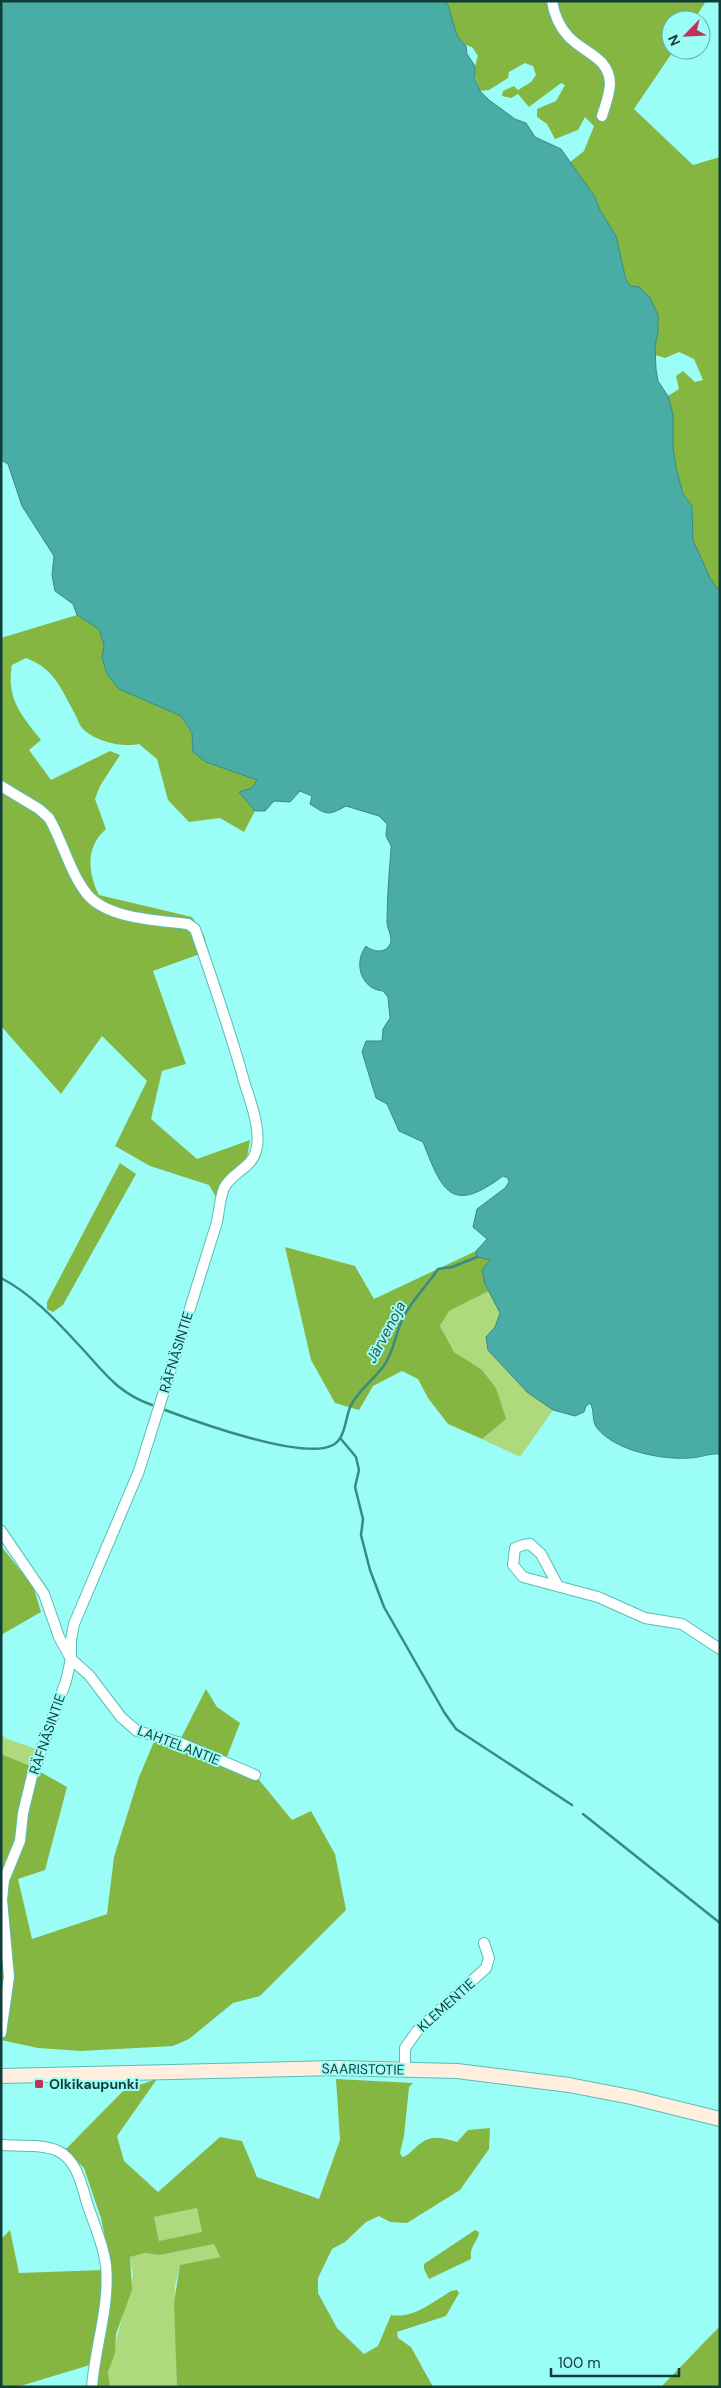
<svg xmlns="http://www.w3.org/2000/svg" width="721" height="2388" font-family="'DM Sans',sans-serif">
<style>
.green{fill:#afd97d}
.forest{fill:#85b641;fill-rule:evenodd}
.water{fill:#49aca5;stroke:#388a85}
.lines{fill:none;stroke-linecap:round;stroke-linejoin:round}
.stream{stroke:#388a85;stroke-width:2.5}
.street-casing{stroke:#59bdb6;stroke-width:12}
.secondary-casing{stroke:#59bdb6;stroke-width:16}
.street{stroke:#fff;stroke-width:10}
.secondary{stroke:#feefdf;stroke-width:14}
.poi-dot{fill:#c1325a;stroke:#9bfef6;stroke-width:2}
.labels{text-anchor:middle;stroke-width:4;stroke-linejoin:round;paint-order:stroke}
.street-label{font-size:14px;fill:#103c39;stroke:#9bfef6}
.poi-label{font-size:14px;font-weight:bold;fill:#103c39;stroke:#9bfef6;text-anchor:start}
.water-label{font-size:15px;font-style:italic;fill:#345350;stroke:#9bfef6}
</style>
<rect width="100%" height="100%" fill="#9bfef6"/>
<path class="green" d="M489,1291l11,22 51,78 2,19 -33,47 -38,-18 23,-20 -24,-50 -27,-17 -14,-26 9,-15z
M1,1734l4,4 31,11 -8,16 -27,-11z
M197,2208l5,24 -43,9 -5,-24z
M214,2244l6,13 -40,9 -5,20 2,101h-67l-2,-15 25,-96 -3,-19 15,-4 15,2z"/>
<path class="forest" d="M444,1h262l-12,19h-23v30h3l-40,59 59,56 27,-8v435l-10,-14 -17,-38 -1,-34 -9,-12 -7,-26 -3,-21v-33l-5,-18 11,-7 -3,-13 7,-5 12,11 8,-2 -9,-21 -15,-7 -14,6 -10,-3v-9l3,-14 -32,-52 -10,-44 -16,-26 -5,-13 -26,-34 15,-12 10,-25 -9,-9 -7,13 -23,9 -8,-15 -10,-7v-8l19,-8 9,-16 -4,-2 -32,24 -11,-13 -7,4 -9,-2 1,-5 11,-5 4,4 13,-8 5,-7 -3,-9 -8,-3 -16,9 -1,6 -19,12 -9,1c-5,-13 -7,-22 -2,-35l-6,-9c-18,-4 -22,-27 -24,-42z
M77,615l22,14 5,16 -2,13 5,16 12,15 62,27 11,18 1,18 13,10 51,18 -5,8 -13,4 16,19 -11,21 -24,-14 -31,4 -21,-22 -11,-41 -18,-15c-17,4 -45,-3 -57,-16 -3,-4 -5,-10 -7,-14 -14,-25 -20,-45 -49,-56l-14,7c-6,33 9,50 29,75l-12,10 22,30 59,-29 10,4 -20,31 -5,13 11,30c-21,18 -18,44 -7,66l93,22 12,18 4,16 -55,20 33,93 -24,7 -11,48 46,40 53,-19 -3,18 -27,28 -4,11 -7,-12 -59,-19 -35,-20 32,-65 -45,-45 -41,58 -60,-68v-388z
M120,1163l16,11 -73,131 -10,7 -6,-3v-7z
M285,1247l70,19 19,33 102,-48 1,6 13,3 -5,24 4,7 -40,20 -9,15 14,26 27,17 15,19 10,31 -24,20 -34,-15 -20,-26 -10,-19 -16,-8 -29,15 -14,24 -24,-7 -24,-43z
M1,1546l32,40 8,26 -40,23z
M206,1689l11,18 23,16 -15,39 30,13 37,45 19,-9 24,43 11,56 -86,86 -27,7 -44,36 -16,7 -92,5 -43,-3 -37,-8v-286l27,11 39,22 -22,83 -27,9 14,60 75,-25 7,-57 25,-80 17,-40 23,5z
M157,2079l-40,57 7,25 34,31 62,-55 22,4 15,36 62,22 21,-59 -4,-61 77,4 -4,4 -5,49 -4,17 2,4c6,-1 8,-5 13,-9 15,-14 24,-11 42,-6l11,-12 22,-2 -1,21 -29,41 -53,33 -17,-1 -11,-6 -13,6 -21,20 -13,7 -14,29v15l19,35 27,26 14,-8 13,-31c22,4 42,-13 60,-24l6,-1 2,3 -13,23 -49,16 1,6 13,9 22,40h-256l-3,-84 6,-38 40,-8 -6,-13 -54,11 -15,-2 -15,4 2,33 -16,44 -1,19 -7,19 2,15h-15l13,-135 -7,-34 -17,-50 -19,-18 59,-60zM197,2208l5,24 -43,9 -5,-24z
M10,2230l9,43 84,-3 -1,34 -12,61 -73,22h-16v-148z
M475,2230l4,2c-1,11 -10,13 -8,27l-42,20 -5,-10v-5z
M720,2326v61h-59z"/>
<path class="water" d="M1,1h443l4,4 9,31 9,10 1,8 8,12v13l5,12 9,9 26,19 11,4 9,14 26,12 34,48 5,13 16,26 10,44 4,6 9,1 11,11 8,17v17l-3,14 1,23 2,12 10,15 5,18v33l3,21 7,26 9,12 1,34 17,38 10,14v862c-11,-1 -20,4 -31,4 -27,2 -74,-7 -92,-30 -6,-8 -2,-18 -7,-25l-4,3 -2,6 -9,4 -22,-6 -26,-18 -39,-42 -2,-13 9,-10 5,-14 -15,-29 -3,-14 8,-10 -13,-3 -1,-6 11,-12 -14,-12 4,-18 28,-21 4,-6 -1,-4 -5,-2c-52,39 -61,15 -80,-34l-24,-11 -12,-27 -11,-6 -14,-46 4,-11h16l1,-12 7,-11 -2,-21 -5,-6c-22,-2 -30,-28 -17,-45 5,5 18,8 23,0 5,-7 -1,-15 -2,-23 0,-24 2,-49 4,-74 1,-5 -4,-8 -5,-14 0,-3 1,-8 1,-11l-8,-8 -33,-10c-18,10 -19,9 -36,-2l2,-8 -12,-5 -10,11 -16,-1 -9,10h-10l-16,-19 13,-4 5,-8 -51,-18 -13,-10 -1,-19 -11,-17 -62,-27 -12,-15 -5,-16 2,-13 -5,-16 -22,-14 -4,-11 -18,-13 -3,-16 2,-19 -32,-50 -14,-42 -7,-4z"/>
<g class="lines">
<path class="stream" d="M1,1278c29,15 54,41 76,65 25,26 38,49 75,62
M165,1410c32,12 139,51 168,35 13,-7 12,-28 18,-40 9,-16 21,-24 32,-38 10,-13 12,-30 18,-45 8,-19 26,-36 37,-53l14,-2 25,-10
M341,1439l15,18 3,13 -4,17 8,32 -2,16 9,35 14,37 60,105 12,17 116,76
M583,1814l137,109"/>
<g class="street-casing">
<path id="street" d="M552,1c2,13 7,25 16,35 14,16 41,21 42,47 0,11 -5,23 -8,33
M1,786l38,23 10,9c14,24 21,55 38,76 20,25 71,26 101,30l7,5c17,50 35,101 49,152 6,20 18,49 12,70 -5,18 -24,21 -32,37 -4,10 -5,23 -7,34l-78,249 -65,153 -3,16v19l-5,22 -34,95 -9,37 -3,28 -16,39 -2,20 7,77 -8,56
M1,1531l43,63 15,43 12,22 18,16 32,42 16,14 41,11 77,33
M558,1586l-17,-32 -11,-10 -7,1 -8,3 -2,17 10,12 75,20 47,21 37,6 38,25
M405,2069v-21l12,-17 69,-63 3,-10 -5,-15
M1,2145c18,1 41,-1 57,6 19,9 24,35 29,52 7,22 16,39 19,62 4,42 -11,81 -14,122"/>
</g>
<g class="secondary-casing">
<path id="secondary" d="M1,2076l335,-8 121,3 112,14 62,12 89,22"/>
</g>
<use href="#street" class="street"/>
<use href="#secondary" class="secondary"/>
</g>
<rect class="poi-dot" x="34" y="2079" width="10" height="10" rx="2.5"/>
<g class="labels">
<g class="street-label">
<text transform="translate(176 1352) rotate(-73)" y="5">RÄFNÄSINTIE</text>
<text transform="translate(47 1734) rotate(-71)" y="5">RÄFNÄSINTIE</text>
<text transform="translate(179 1745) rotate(21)" y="5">LAHTELANTIE</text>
<text transform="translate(446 2005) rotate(-42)" y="5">KLEMENTIE</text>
<text transform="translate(363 2069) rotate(1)" y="5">SAARISTOTIE</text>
</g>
<g class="poi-label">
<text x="49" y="2089">Olkikaupunki</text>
</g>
<g class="water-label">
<text transform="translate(386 1332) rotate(-62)" y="5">Järvenoja</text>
</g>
</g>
<rect width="721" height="2388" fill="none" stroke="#103c39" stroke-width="5"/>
<g transform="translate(686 35) rotate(246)"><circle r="24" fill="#9bfef6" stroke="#63b0aa"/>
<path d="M0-4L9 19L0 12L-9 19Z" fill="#c1325a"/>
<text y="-8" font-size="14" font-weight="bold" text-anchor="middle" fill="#103c39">N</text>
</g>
<path d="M551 2368v8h128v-8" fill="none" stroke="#103c39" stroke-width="2.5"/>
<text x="558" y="2368" font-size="15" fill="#103c39" stroke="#9bfef6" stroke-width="4" paint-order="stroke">100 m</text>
</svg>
